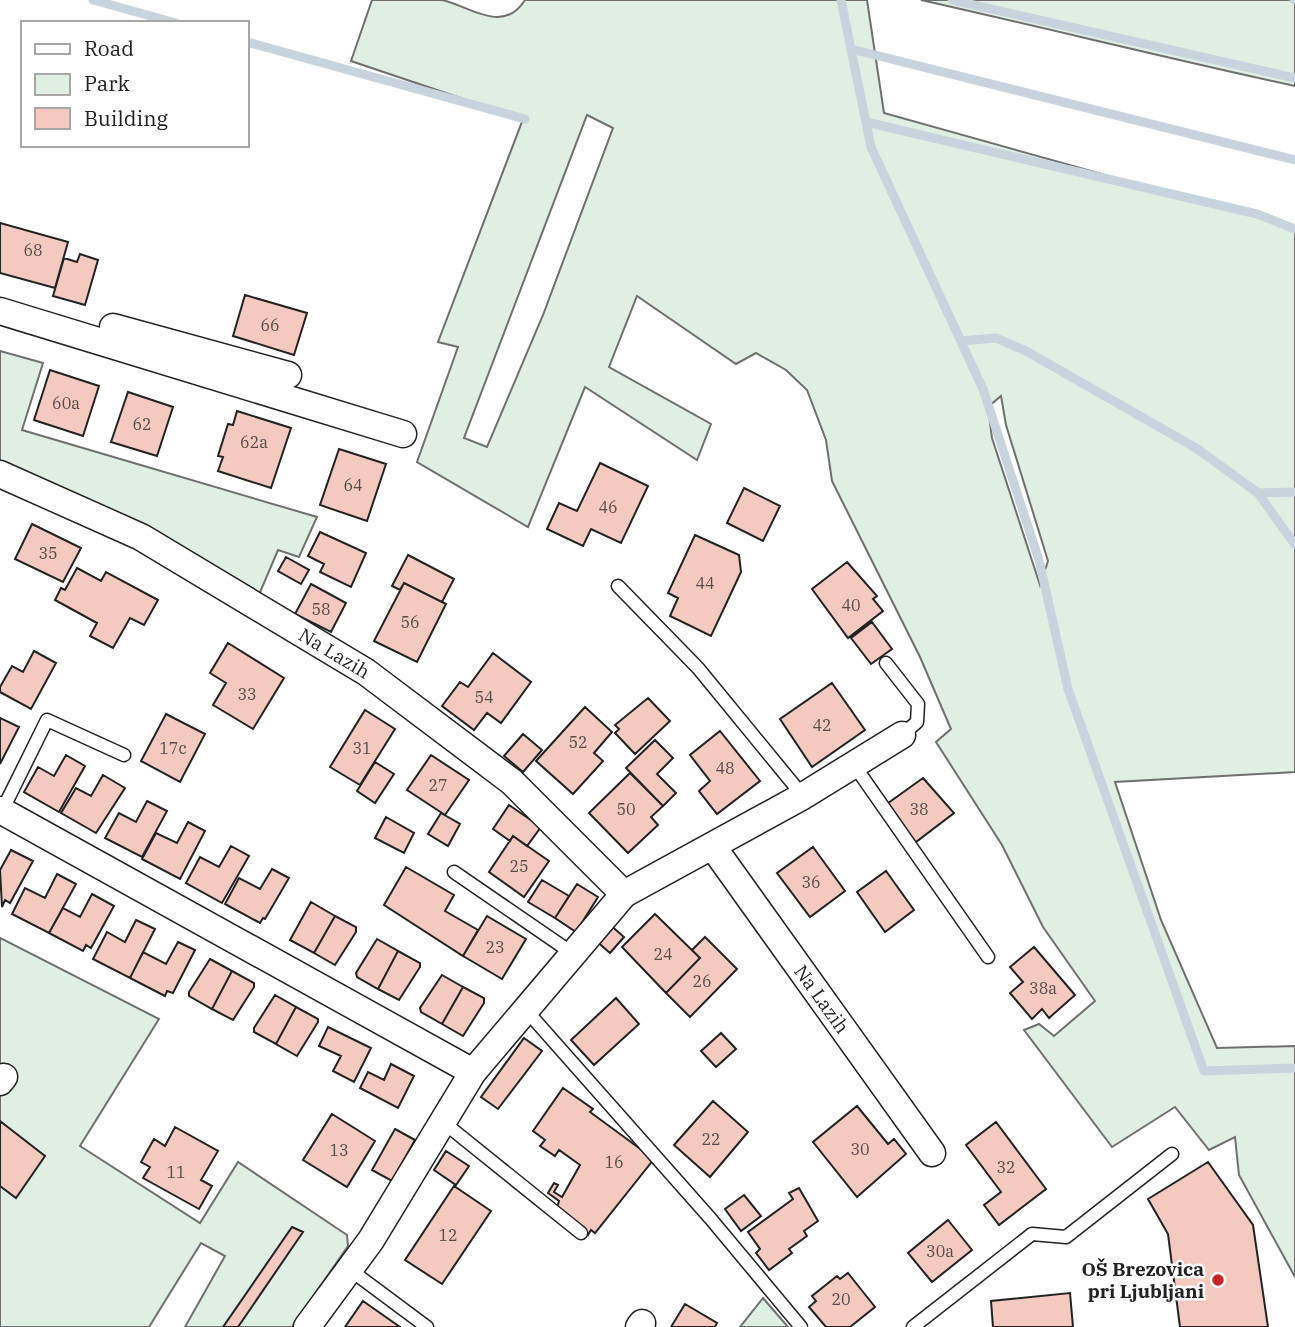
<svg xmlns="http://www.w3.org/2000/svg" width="1295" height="1327" font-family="'IBM Plex Serif',serif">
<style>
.green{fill:#e0efe3;stroke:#6f6f6f;stroke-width:2;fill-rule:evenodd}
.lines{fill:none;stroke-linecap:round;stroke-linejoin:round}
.stream{stroke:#c7d3dd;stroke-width:9}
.building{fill:#f3c9c0;stroke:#222;stroke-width:2}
.lane-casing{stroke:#222;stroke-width:15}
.street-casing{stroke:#222;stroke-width:29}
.lane{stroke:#fff;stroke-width:12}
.street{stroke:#fff;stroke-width:26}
.poi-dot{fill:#c62828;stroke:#fff;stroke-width:2.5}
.labels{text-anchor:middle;stroke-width:5;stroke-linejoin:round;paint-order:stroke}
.number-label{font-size:16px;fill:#564c4a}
.street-label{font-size:19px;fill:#222;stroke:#fff}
.poi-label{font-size:19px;font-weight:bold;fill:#222;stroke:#fff;text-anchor:end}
</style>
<rect width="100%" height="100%" fill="#fff"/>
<path class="green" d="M372,0c22,0 49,0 70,0 28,6 61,35 83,0h342l17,113 411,115v544l-180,10 46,138 56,128 78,-2v231l-56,-102 -4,-38 -26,13 -34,-43 -63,40 -88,-117 15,-6 15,12 41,-35 -52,-74 -41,-82 -66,-103 15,-13 -31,-72 -88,-176 -6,-41 -19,-50 -21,-20 -30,-17 -20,11 -99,-68 -28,71 102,57 -14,36 -112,-73 -57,140 -111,-65 41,-115 -20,-5 85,-223 -172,-58zM587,115l26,13 -70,187 -56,132 -23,-9zM1001,396l5,29 42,136 -8,24 -48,-147 -4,-31z
M921,0h374v86c-125,-27 -249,-58 -374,-86z
M0,351l43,12 -21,67 295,87 -18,40 -21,-7 -20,47 -111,-68 -147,-67z
M0,938l159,81 -79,127 120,77 38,-61 109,73 1,11 -56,81h-107l40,-71 -24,-13 -52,84h-149z
M763,1298l25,29h-48z"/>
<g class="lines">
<path class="stream" d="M93,0l83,23
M841,0l30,147 112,242 56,171 29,129 136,382 91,-3
M952,0l343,78
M1294,0h1
M247,42l278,77
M851,49l444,111
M866,122l391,92 38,15
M961,341l35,-3 30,13 170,97 62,45 37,52
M1258,493l37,-1"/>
</g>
<path class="building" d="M0,223l68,19 -13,46 -55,-15z
M80,254l18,6 -13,45 -32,-9 11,-38 13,4z
M245,295l62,18 -13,42 -61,-19z
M50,370l49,16 -16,50 -49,-16z
M128,392l45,15 -16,49 -46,-14z
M237,411l54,17 -20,60 -53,-17 5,-14 -5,-1 10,-32 5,1z
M339,449l47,15 -19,57 -47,-16z
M600,463l48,23 -27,57 -30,-14 -8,17 -36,-17 12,-26 18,8z
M744,488l36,18 -17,35 -36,-18z
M32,524l49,24 -18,34 -48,-23z
M320,532l46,21 -15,34 -31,-15 4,-8 -16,-8z
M695,535l44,20 2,17 -30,64 -41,-20 8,-18 -10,-5z
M408,555l46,24 -12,23 -38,-19 -4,7 -8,-4z
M286,557l23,13 -8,14 -23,-13z
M847,562l30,34 -4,3 10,12 -35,27 -36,-49z
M77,568l24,13 5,-9 52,28 -14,25 -14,-7 -17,30 -23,-12 7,-13 -42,-23 6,-12 4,2z
M404,583l42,21 -29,58 -43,-21z
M311,584l35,19 -15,29 -36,-18z
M872,622l20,27 -21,15 -20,-26z
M228,643l56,35 -31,51 -40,-24 13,-22 -16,-10z
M34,651l22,12 -25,46 -31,-17v-5l12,-21 11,6z
M493,653l38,29 -30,41 -14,-10 -13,17 -32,-24 18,-24 8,5z
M832,683l33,47 -53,37 -32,-48z
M648,698l22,23 -35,33 -20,-21 4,-4 -4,-4z
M585,707l27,25 -18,21 9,8 -30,33 -37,-33z
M365,710l30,19 -35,56 -30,-18z
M166,714l39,20 -25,48 -39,-21z
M0,718l19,9 -19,37z
M720,731l40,50 -43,33 -18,-23 11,-10 -20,-26z
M523,734l19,16 -19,22 -19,-16z
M655,740l18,18 -16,16 19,19 -13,13 -37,-38z
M66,755l19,11 -26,46 -35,-20 14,-25 16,9z
M431,755l38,25 -24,35 -38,-25z
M375,762l19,12 -19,29 -18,-12z
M630,773l33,33 -12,11 7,8 -30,28 -39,-40z
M103,775l22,13 -29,45 -35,-20 15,-25 15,8z
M923,778l31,35 -42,32 -28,-39z
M147,801l20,10 -25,46 -37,-19 14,-25 17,9z
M509,805l32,22 -14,19 -14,-10 -3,5 -17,-12z
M441,813l19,11 -12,22 -20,-12z
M386,817l28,16 -10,20 -29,-15z
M188,822l17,9 -25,48 -38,-20 14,-26 21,10z
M513,836l36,25 -25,36 -35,-25z
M231,846l18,10 -27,47 -36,-20 14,-26 19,10z
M813,847l32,44 -35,26 -33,-44z
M11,850l22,11 -23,42 -5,-3 -3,7 -2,-37z
M406,867l48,28 -9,16 33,19 -15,26 -79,-51z
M272,869l17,9 -24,41 -2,-1 -3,5 -35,-19 14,-26 21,11z
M886,871l28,39 -29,22 -28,-40z
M57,874l19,10 -27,49 -37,-19 13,-26 20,10z
M542,880l27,16 -14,22 -27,-16z
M577,884l21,13 -22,35 -21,-14z
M92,894l22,12 -23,42 -5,-3 -3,6 -34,-18 14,-25 17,9z
M311,902l24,14 -21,37 -24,-13z
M655,914l45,44 -34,35 -44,-46z
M335,916l21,11v5l-21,33 -21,-12z
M487,916l39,23 -24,40 -39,-23z
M136,920l19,9 -25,49 -37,-19 14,-27 18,10z
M608,923l16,14 -14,16 -16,-14z
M705,937l32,32 -47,48 -24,-24 34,-35 -8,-8z
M377,939l21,12 -20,38 -21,-12 -1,-4z
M178,942l17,8 -22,43 -6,-2 -2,5 -35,-18 13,-26 23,12z
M1034,947l41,48 -26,23 -7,-9 -10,10 -22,-26 13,-11 -13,-15z
M398,951l22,12v4l-21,33 -21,-11z
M210,959l22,12 -20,38 -23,-13v-4z
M232,971l22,12v4l-21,33 -21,-11z
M442,975l21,12 -21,37 -21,-12 -1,-4z
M463,987l21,11v5l-21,33 -21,-12z
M275,995l21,12 -20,37 -22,-12v-4z
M616,998l23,26 -45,41 -23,-25z
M296,1007l22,12v3l-21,34 -21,-12z
M328,1027l43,21 -17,34 -21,-11 8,-15 -22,-10z
M721,1033l15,16 -20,18 -15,-16z
M524,1038l18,13 -44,58 -17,-12z
M391,1064l23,12 -16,32 -38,-20 8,-16 16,8z
M563,1088l30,21 -3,3 64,47 -59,74 -4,-3 -3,5 -32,-23 3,-11 -11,-8 6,-10 4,2 -4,7 8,5 18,-32 -21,-15 -4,6 -15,-10 5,-6 -12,-9z
M713,1101l35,31 -38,45 -36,-32z
M857,1106l31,38 6,-5 12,15 -49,43 -44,-55z
M332,1114l43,27 -28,46 -44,-27z
M0,1121l45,35 -29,42 -16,-12z
M996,1122l50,67 -47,36 -15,-20 17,-13 -35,-47z
M175,1127l43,24 -17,29 11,6 -13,23 -56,-31 7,-11 -9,-5 13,-23 11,7z
M395,1129l20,11 -23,41 -20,-11z
M446,1151l23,15 -13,19 -22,-15z
M1208,1162l45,63 15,102h-88l-12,-93 -20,-35z
M454,1186l37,25 -49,73 -37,-24z
M799,1188l19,33 -14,10 3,5 -18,13 3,4 -23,17 -13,-17 4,-4 -12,-17 45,-33 -4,-6z
M744,1195l17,21 -20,15 -16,-22z
M948,1220l24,30 -40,32 -24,-29z
M292,1227l11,5 -65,95h-15z
M848,1273l27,34 -25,20h-24l-17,-20 7,-6 -4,-5 25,-20 3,3z
M1070,1293l3,34h-80l-2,-26z
M363,1301l37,26h-55z
M685,1304l32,19 -2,4h-44z"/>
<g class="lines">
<g class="lane-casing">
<path id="lane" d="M618,586l80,82 105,128
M886,663l32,41 -1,18 -15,13
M854,765l134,192
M2,811l45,-91 77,35
M454,872l118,81
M525,1009l185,209 91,109
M443,1122l138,111
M349,1269l78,58
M913,1327l119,-93 34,3 106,-83"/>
</g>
<g class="street-casing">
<g id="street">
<path d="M0,311l403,123"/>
<path d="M113,327l175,48"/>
<path id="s1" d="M0,474l141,63 225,135 146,110 112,112 -151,178 -102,168 -64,87"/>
<path d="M0,810l473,262"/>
<path id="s2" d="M713,847l219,306"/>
<path d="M624,894l179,-98 99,-61"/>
<path d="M0,1082l4,-5"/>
<path d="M639,1327l3,-4"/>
</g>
</g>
<use href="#lane" class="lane"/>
<use href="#street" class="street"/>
</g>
<circle class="poi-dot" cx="1218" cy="1280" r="7"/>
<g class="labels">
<g class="number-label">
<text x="33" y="256">68</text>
<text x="270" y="331">66</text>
<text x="66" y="409">60a</text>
<text x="142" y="430">62</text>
<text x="254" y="448">62a</text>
<text x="353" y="491">64</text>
<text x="608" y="513">46</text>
<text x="48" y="559">35</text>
<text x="705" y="589">44</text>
<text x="851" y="611">40</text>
<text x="321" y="615">58</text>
<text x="410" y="628">56</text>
<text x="247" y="700">33</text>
<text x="484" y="703">54</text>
<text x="822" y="731">42</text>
<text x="578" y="748">52</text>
<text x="173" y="754">17c</text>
<text x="362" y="754">31</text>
<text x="725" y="774">48</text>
<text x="438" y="791">27</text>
<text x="626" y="815">50</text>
<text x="919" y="815">38</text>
<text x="519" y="872">25</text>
<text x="811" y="888">36</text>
<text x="495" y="953">23</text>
<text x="663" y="960">24</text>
<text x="702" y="987">26</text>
<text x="1043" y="994">38a</text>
<text x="711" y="1145">22</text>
<text x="860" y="1155">30</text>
<text x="339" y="1156">13</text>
<text x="614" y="1168">16</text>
<text x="1006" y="1173">32</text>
<text x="176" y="1178">11</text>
<text x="448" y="1241">12</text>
<text x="940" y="1257">30a</text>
<text x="841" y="1305">20</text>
</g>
<g class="street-label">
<text dy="7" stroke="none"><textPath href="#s1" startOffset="380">Na Lazih</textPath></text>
<text dy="7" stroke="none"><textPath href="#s2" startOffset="187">Na Lazih</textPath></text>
</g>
<g class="poi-label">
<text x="1204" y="1276">OŠ Brezovica<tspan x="1204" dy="22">pri Ljubljani</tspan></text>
</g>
</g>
<rect x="21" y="21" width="228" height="126" fill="#ffffff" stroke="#a7a7a7" stroke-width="2"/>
<rect x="35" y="44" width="35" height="10" fill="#ffffff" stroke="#a7a7a7" stroke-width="2"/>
<text x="84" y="56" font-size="21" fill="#222222">Road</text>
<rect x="35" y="74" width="35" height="21" fill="#e0efe3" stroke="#a7a7a7" stroke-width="2"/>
<text x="84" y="91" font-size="21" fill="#222222">Park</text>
<rect x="35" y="108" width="35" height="21" fill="#f3c9c0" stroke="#a7a7a7" stroke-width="2"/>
<text x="84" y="126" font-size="21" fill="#222222">Building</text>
</svg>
